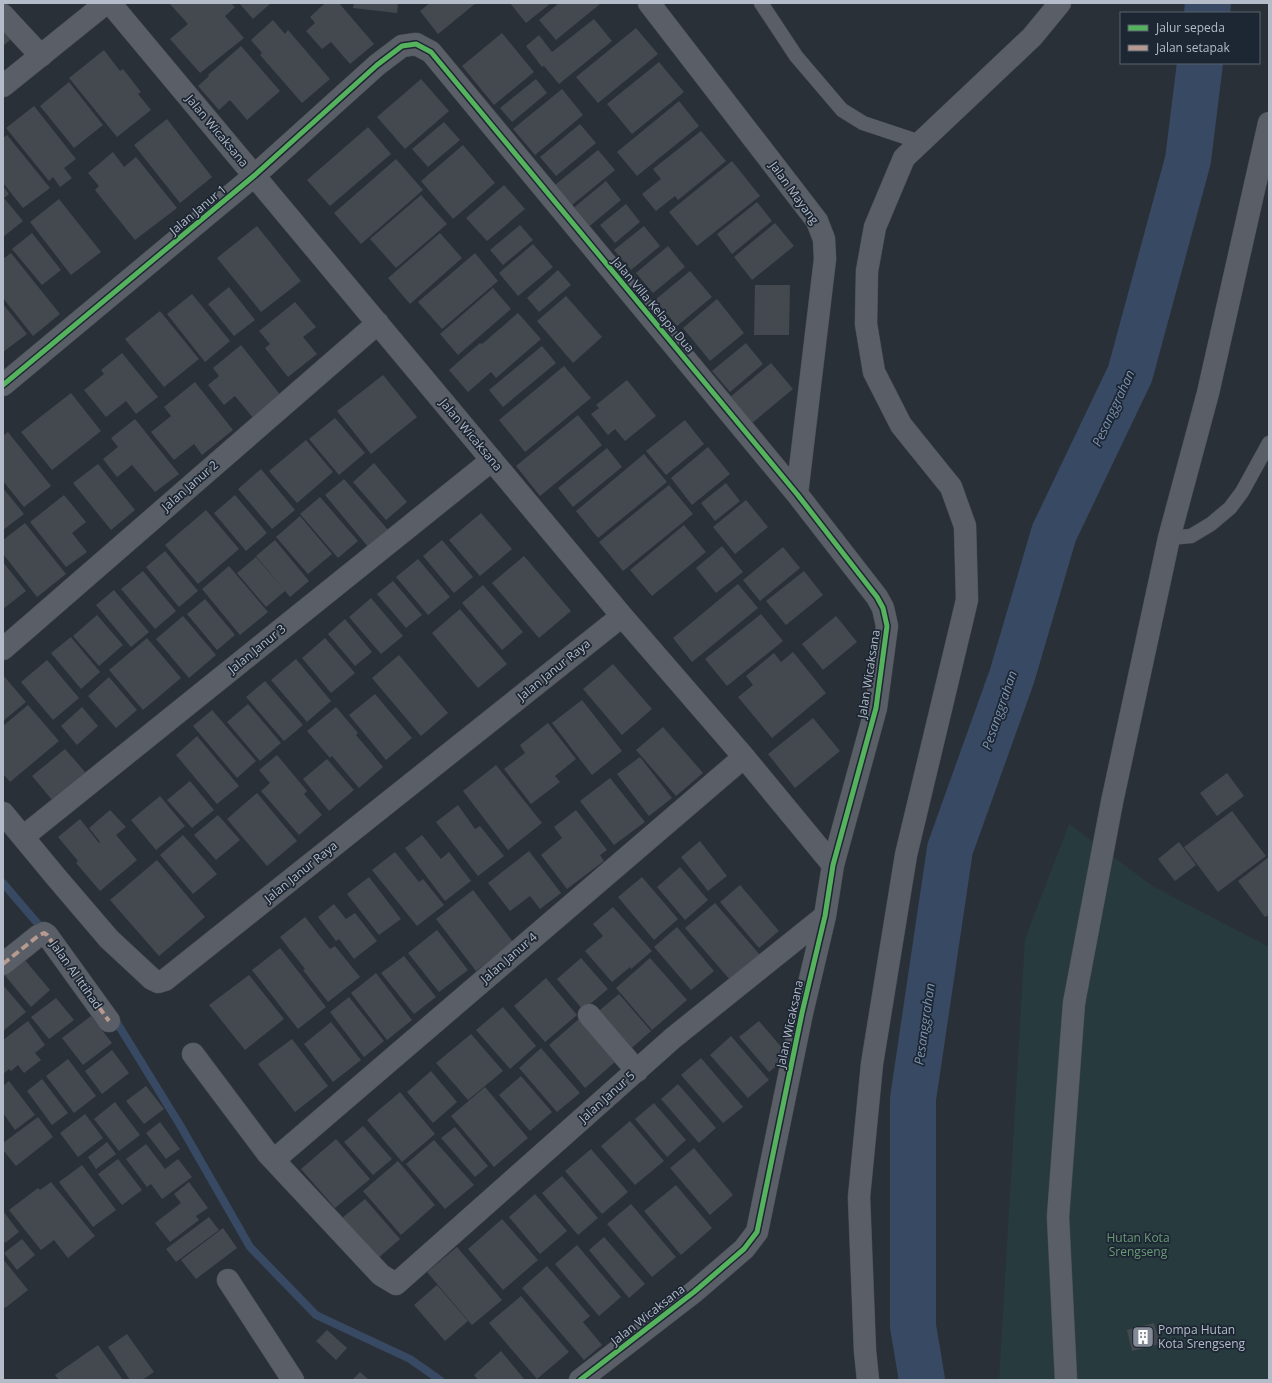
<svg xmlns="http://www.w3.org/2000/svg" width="1272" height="1383" font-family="'Open Sans',sans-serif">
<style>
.green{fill:#273a3e}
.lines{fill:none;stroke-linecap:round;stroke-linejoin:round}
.stream{stroke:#384963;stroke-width:8}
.river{stroke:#384963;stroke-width:46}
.building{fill:#444950}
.service-casing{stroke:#484c53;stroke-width:15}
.minor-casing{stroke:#484c53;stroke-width:23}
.service{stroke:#5a5e66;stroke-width:14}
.minor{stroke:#5a5e66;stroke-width:22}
.quiet{stroke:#b69a8f;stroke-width:4;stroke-dasharray:8 4;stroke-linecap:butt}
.cycleway-casing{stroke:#1d2633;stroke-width:8}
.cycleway{stroke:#56b35d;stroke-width:5}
.labels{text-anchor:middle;stroke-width:3.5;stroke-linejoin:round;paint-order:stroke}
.street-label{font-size:12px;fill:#b4bcc9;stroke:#1d2633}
.park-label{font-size:12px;fill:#6b9a76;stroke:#1d2633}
.poi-label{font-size:12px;fill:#b4bcc9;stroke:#1d2633;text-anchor:start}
.water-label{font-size:13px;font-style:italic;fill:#7c92b1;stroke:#1d2633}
</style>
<rect width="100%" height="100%" fill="#2a3038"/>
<path class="green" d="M1069,824l85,63 115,60v433h-270l26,-441z"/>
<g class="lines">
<path class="stream" d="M3,883l41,48
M114,1018l66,107 70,122 66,68 94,44 30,21"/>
<path class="river" d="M1207,13l1,-10
M922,1380l-9,-54v-227l37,-250 62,-173 42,-143 76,-159 58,-214 12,-97"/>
</g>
<path class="building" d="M169,3h62l4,4 -10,9 19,22 -44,35 -30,-34 18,-15z
M239,3h32l-18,16z
M325,3h14l35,41 -24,20 -19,-22 -9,7 -16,-18 9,-8 -5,-6z
M354,3h44l-1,10 -44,-5z
M430,3h46l-38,31 -18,-23z
M510,3h41l-25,20z
M559,3h41v1l-44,36 -17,-20z
M594,19l18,22 -53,43 -15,-18 -2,1 -16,-21 13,-11 13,17z
M273,20l12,14 3,-4 42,49 -28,24 -42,-48 2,-2 -11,-13z
M636,28l22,26 -60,49 -22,-26z
M3,31l7,9 -7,6z
M502,33l32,39 -40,33 -32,-39z
M241,46l39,45 -33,29 -17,-20 -11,10 -21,-24 11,-10 -1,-1z
M104,50l16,21 3,-2 18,23 -3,2 13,16 -34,27 -48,-59z
M659,62l25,30 -52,42 -25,-30z
M421,79l28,32 -44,38 -28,-32z
M536,79l11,14 -35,29 -12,-14z
M69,82l34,43 -29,23 -34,-42z
M562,89l21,26 -48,40 -22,-26z
M679,101l20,25 -62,50 -20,-24z
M34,106l42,53 -12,9 8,10 -12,9 -7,-10 -4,4 -43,-53z
M167,119l45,58 -32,26 -46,-58z
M444,122l16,18 -32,27 -16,-18z
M580,124l16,19 -40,33 -16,-19z
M368,127l23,27 -61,52 -23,-26z
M701,131l25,30 -48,39 -3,-4 -19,15 -14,-17 19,-15 -8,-10z
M7,135l43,53 -27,20 -20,-25v-45z
M463,145l32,38 -42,36 -32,-38z
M598,150l17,20 -48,39 -17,-20z
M113,152l11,15 12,-10 41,51 -42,32 -40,-50 4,-4 -11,-13z
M396,159l27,31 -62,54 -27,-31z
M732,161l28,35 -63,50 -28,-34z
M606,181l15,19 -35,29 -15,-19z
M504,185l21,24 -38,32 -21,-23z
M3,186l6,8 -5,4 19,23 -20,16z
M421,195l26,29 -51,44 -26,-29z
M59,199l42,53 -30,23 -41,-53z
M757,202l15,19 -40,33 -15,-20z
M626,204l14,18 -25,21 -15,-18z
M775,223l19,23 -42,34 -18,-23z
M520,225l13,15 -30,25 -13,-15z
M257,226l44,55 -40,31 -44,-54z
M644,226l16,20 -29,24 -17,-20z
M32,233l29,37 -19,15 -30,-36z
M440,233l22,25 -52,46 -22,-26z
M533,244l20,23 -35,29 -19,-23z
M668,246l17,21 -32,26 -17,-20z
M11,253l49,61 -27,22 -30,-38v-39z
M475,253l23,28 -56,48 -24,-27z
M558,270l13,15 -32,27 -12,-14z
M690,271l22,26 -35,29 -22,-26z
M755,285h35l-1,50h-35z
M229,287l26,33 -21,16 -26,-32z
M493,288l18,21 -53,46 -18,-21z
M192,294l38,47 -25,21 -38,-48z
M566,296l36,41 -29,26 -36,-42z
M717,299l27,34 -34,28 -27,-33z
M295,302l21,25 -13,10 14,17 -29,23 -23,-29 5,-4 -11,-13z
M3,304l24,30 -24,18z
M160,311l39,48 -35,28 -39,-48z
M518,313l23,26 -45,39 -5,-6 -23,20 -19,-22 31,-27 2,1z
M746,343l17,21 -33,28 -18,-21z
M241,345l41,52 -28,22 -19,-23 -11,9 -16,-20 11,-9 -6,-8z
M542,346l14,17 -53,44 -14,-17z
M122,353l36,44 -22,17 -10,-13 -20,16 -22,-27 20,-16 -3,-4z
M771,363l22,26 -42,35 -22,-26z
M564,366l27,32 -66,54 -26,-32z
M383,375l34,42 -46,37 -34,-43z
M627,380l29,36 -31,25 -10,-12 -7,6 -17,-21 8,-6 -3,-3z
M195,382l38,48 -31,25 -8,-11 -20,16 -23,-28 20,-16 -7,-9z
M71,393l30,38 -49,39 -31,-38z
M578,415l24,30 -62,51 -24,-30z
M335,418l30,35 -26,22 -30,-36z
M135,419l44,55 -24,18 -23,-27 -15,12 -14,-18 15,-12 -7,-9z
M685,420l19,24 -38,31 -20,-24z
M8,432l43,54 -27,21 -21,-26v-45z
M306,440l27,32 -36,31 -28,-32z
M708,447l22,27 -38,31 -21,-27z
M607,448l15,19 -49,40 -15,-19z
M644,454l23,28 -69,56 -22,-27z
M374,463l33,39 -21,18 -33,-38z
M98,464l37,46 -24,20 -38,-47z
M261,469l34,41 -23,19 -34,-40z
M344,479l45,52 -20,17 -44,-53z
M726,483l14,18 -25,20 -14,-18z
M669,485l24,29 -70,57 -24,-29z
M3,488l21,26 -21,16z
M64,495l22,27 -14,11 15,19 -21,15 -36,-45z
M235,495l32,38 -21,18 -32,-38z
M320,497l38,44 -20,17 -38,-44z
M746,500l22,27 -33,27 -22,-27z
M206,510l33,39 -41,35 -33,-39z
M481,513l31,36 -32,27 -31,-36z
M300,516l32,38 -24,20 -32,-37z
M25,523l41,51 -29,23 -34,-43v-14z
M684,525l22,27 -54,44 -22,-26z
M275,540l34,41 -19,16 -34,-41z
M442,540l31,37 -19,16 -31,-37z
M722,546l21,26 -27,21 -20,-25z
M783,547l17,21 -40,33 -17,-21z
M165,551l33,40 -19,16 -33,-40z
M524,556l47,55 -32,27 -47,-55z
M256,557l29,34 -19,16 -29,-34z
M418,559l32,38 -22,18 -32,-38z
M3,562l23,29 -23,18z
M229,566l39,46 -28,23 -38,-46z
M143,571l33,40 -21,18 -34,-40z
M804,571l19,24 -37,30 -20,-24z
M393,581l29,34 -16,13 -29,-34z
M738,584l20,24 -66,54 -19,-24z
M483,585l40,47 -21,18 -40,-47z
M114,590l35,42 -18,15 -35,-42z
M371,598l32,38 -22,18 -32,-37z
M205,599l30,36 -18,15 -30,-36z
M460,609l47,55 -29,24 -46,-55z
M761,614l22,27 -56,45 -22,-27z
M97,615l26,30 -24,21 -26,-30z
M183,616l33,39 -27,23 -33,-39z
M836,616l21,26 -34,28 -21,-26z
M345,619l27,33 -17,14 -27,-32z
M71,637l29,35 -19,17 -30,-36z
M147,638l34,40 -38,32 -34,-40z
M325,638l30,35 -24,20 -29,-35z
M793,652l33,41 -54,45 -34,-41 15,-12 -7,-9 28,-23 7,9z
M399,655l49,58 -27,23 -49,-58z
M296,659l35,42 -24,21 -36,-42z
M47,660l32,38 -26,22 -32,-38z
M613,664l39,45 -30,26 -39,-46z
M3,675l23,27 -23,19z
M109,677l28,33 -21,18 -28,-32z
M265,681l38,44 -19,16 -38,-44z
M375,694l37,44 -26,22 -37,-45z
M582,700l40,51 -30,24 -40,-52z
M248,704l33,39 -21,18 -33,-39z
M28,705l31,36 -49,41 -7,-8v-48z
M82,707l16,19 -21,19 -16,-19z
M336,707l22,26 -2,2 27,32 -24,21 -27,-32 -2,2 -23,-27z
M212,710l44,51 -19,17 -44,-52z
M813,718l27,33 -45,37 -27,-34z
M548,723l28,36 -21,17 5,6 -29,22 -27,-35 21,-16 -5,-8z
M663,727l40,46 -27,23 -40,-46z
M197,736l42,50 -22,18 -41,-49z
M65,749l21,24 -33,28 -21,-25z
M277,755l30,36 -3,3 18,21 -23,20 -38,-44 9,-8 -11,-13z
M640,757l32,41 -23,18 -32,-42z
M327,759l27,31 -25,21 -26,-32z
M496,765l46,58 -34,27 -45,-59z
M1227,773l17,23 -27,20 -17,-23z
M610,778l35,44 -31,23 -34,-44z
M190,781l24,29 -22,18 -25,-28z
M257,793l40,48 -30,25 -40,-47z
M160,796l25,30 -29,24 -25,-30z
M458,805l17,24 5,-3 24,30 -26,20 -42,-54z
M110,810l16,17 -10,8 21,25 -37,31 -24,-28 2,-2 -20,-24 22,-18 19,24 1,-1 -11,-14z
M576,810l31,40 -7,5 4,6 -37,28 -26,-34 21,-17 -8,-11z
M1232,811l34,45 -48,36 -34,-45z
M218,815l22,25 -24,20 -22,-25z
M183,835l34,39 -24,20 -33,-39z
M422,835l19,24 8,-7 22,29 -26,20 -40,-53z
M700,841l27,35 -19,15 -27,-34z
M1179,842l17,23 -21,16 -17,-22z
M529,851l32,42 -21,16 -10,-13 -20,15 -22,-28z
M395,852l24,30 4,-3 21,26 -27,21 -45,-56z
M1269,857v58l-4,2 -27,-36z
M157,860l48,57 -46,39 -49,-56z
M680,867l28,33 -23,20 -28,-33z
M369,877l32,42 -22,16 -32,-41z
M642,877l36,42 -24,21 -36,-43z
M740,885l39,46 -20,17 -39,-46z
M473,890l40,52 -37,29 -40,-52z
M715,903l46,53 -30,25 -46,-53z
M334,904l12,15 9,-6 22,28 -23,18 -15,-20 -3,2 -18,-24z
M613,907l39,44 -21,18 -1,-2 -18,15 -27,-31 18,-15 -10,-12z
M305,917l25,32 5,-3 25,31 -32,25 -25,-32 2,-1 -25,-32z
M677,927l37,44 -23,19 -37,-43z
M437,930l31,40 -29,22 -31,-39z
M280,948l46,59 -28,22 -46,-59z
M20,954l30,36 -19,17 -28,-34z
M404,956l32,41 -22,17 -33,-41z
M581,958l27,31 -25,21 -26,-31z
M650,958l37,42 -35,30 -36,-42z
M376,973l36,47 -25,20 -36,-47z
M249,975l35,44 -39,31 -36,-45z
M546,978l31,37 -32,27 -31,-36z
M3,985l23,27 -23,19z
M619,994l32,37 -25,22 -33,-37z
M349,997l35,44 -20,16 -34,-45z
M56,998l18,22 -25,19 -18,-22z
M503,1007l33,39 -26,23 -34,-39z
M91,1016l21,27 -29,22 -21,-27z
M579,1019l36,43 -30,26 -36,-43z
M28,1021l17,24 -10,8 6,7 -17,13 -6,-8 -7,6 -2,-2 -6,5v-34z
M759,1021l30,35 -20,16 -30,-35z
M331,1022l30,38 -28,22 -29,-38z
M471,1034l32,37 -35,29 -32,-37z
M731,1036l38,44 -21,18 -38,-43z
M292,1039l36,47 -33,26 -37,-48z
M541,1048l39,45 -23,19 -38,-44z
M112,1050l17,23 -27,21 -17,-23z
M701,1058l42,49 -20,16 -42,-48z
M68,1059l28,37 -22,17 -28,-37z
M431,1071l26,31 -24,21 -26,-31z
M521,1076l31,36 -22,19 -31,-36z
M42,1079l26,34 -16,12 -25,-34z
M9,1081l26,34 -20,15 -12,-17v-27z
M678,1084l38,44 -17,15 -38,-44z
M146,1086l18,23 -20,15 -18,-23z
M485,1087l43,51 -34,29 -43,-51z
M400,1092l35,42 -33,28 -35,-42z
M115,1102l25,33 -21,16 -25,-32z
M654,1103l32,37 -19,17 -32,-38z
M85,1114l18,24 -25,19 -18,-24z
M38,1117l15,20 -37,29 -13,-16v-7z
M630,1121l34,40 -29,24 -34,-39z
M160,1122l20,27 -14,10 -20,-26z
M363,1126l29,33 -19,16 -29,-33z
M455,1127l33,39 -13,11 -34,-39z
M336,1139l34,40 -35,29 -34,-39z
M434,1140l40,45 -29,24 -39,-45z
M107,1142l9,12 -20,15 -8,-12z
M146,1144l19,25 13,-10 14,18 -30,22 -11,-15 -4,3 -21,-28z
M694,1148l39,47 -23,20 -40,-47z
M591,1149l37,43 -26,22 -37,-43z
M118,1159l24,31 -20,15 -24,-31z
M398,1161l37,44 -34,30 -38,-44z
M82,1165l34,45 -23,17 -34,-45z
M562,1176l36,42 -20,17 -36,-42z
M51,1182l44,54 -27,22 -14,-18 -13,10 -32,-40 29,-22 2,2z
M189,1182l19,26 -12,8 3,4 -29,22 -15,-19 26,-20 -7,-9z
M676,1185l36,43 -31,27 -37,-44z
M535,1194l32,37 -27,23 -31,-37z
M365,1199l35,40 -24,21 -35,-41z
M631,1204l45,53 -24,20 -45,-53z
M3,1211l16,21 -14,11 -2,-3z
M209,1217l10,13 -43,32 -10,-13z
M502,1219l36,41 -35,30 -35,-41z
M223,1228l14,20 -41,31 -15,-19z
M604,1237l41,47 -16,14 -40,-48z
M22,1239l13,16 -18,15 -13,-17z
M577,1245l44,52 -22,19 -44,-52z
M457,1247l45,53 -30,25 -45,-53z
M3,1259l25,31 -23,18 -2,-3z
M547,1266l43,50 -7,6 19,23 -18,15 -62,-72z
M437,1285l31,36 -23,20 -31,-36z
M521,1296l48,56 -32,27 -48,-56z
M1154,1323l6,21 -28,7 -5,-21z
M327,1330l20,18 -11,12 -20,-19z
M127,1334l27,38 -12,8h-12l-22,-33z
M98,1345l25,35h-64l-4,-5z
M501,1351l24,29h-47l-4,-5z
M360,1372l9,8h-17z"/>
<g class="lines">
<g class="service-casing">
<path id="service" d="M761,3l35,53 46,54 21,13 57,19
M1169,538l22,-2 20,-12 19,-16 12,-16 27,-49"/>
</g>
<g class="minor-casing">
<path id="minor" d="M110,3l512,613 122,141 89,108
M649,3l168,218 7,18 1,20 -28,235
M3,15l38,41
M3,86l103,-83
M3,385l252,-210 122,-110 25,-19 14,-2 15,8 366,442 80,103 6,11 4,18 -11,82 -43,157 -8,51 -23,97 -45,219 -13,17 -50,43 -114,88
M3,649l375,-326
M3,813l53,64 53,62 43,40 6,3 7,-2 457,-364
M23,837l469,-377
M3,964l35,-28 6,-3 3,2 62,86
M589,1015l48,56
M193,1054l75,100 113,121 15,9 277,-246 152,-122
M274,1160l470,-403
M228,1280l65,100
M868,1380l-3,-29 -6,-154 13,-133 34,-209 61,-255 -2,-74 -14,-39 -50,-62 -27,-53 -8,-48 1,-53 8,-44 29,-69 128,-121 28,-34
M1066,1380l-8,-163 16,-214 38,-201 57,-264 39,-145 61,-270"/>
</g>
<use href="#service" class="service"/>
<use href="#minor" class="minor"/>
<path class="quiet" d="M3,964l35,-28 6,-3 3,2 62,86"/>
<g class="cycleway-casing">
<path id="cycleway" d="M3,385l252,-210 122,-110 25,-19 14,-2 15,8 366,442 80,103 6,11 4,18 -11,82 -43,157 -8,51 -23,97 -45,219 -13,17 -50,43 -114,88"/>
</g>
<use href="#cycleway" class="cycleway"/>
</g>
<defs>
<g id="building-square" transform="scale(1.15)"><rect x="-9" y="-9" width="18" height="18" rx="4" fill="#848b96" stroke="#1d2633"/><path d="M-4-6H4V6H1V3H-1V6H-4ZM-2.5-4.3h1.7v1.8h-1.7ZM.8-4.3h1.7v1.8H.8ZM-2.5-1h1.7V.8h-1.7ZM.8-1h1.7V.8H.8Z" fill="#fff"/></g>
</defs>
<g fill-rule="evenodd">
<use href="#building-square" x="1143" y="1337"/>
</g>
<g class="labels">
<g class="street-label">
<text transform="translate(217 131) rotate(50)" y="4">Jalan Wicaksana</text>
<text transform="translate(794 193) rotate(54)" y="4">Jalan Mayang</text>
<text transform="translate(198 210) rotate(-40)" y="4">Jalan Janur 1</text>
<text transform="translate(653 305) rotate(50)" y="4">Jalan Villa Kelapa Dua</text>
<text transform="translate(471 435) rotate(50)" y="4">Jalan Wicaksana</text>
<text transform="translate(190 486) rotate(-41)" y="4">Jalan Janur 2</text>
<text transform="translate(257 649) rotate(-39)" y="4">Jalan Janur 3</text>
<text transform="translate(554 670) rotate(-39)" y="4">Jalan Janur Raya</text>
<text transform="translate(869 674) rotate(-81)" y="4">Jalan Wicaksana</text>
<text transform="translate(301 872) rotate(-39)" y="4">Jalan Janur Raya</text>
<text transform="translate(509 958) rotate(-41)" y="4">Jalan Janur 4</text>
<text transform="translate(76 975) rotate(55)" y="4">Jalan Al Ittihad</text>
<text transform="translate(790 1024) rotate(-78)" y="4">Jalan Wicaksana</text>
<text transform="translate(607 1097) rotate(-42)" y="4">Jalan Janur 5</text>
<text transform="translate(648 1315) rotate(-38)" y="4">Jalan Wicaksana</text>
</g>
<g class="park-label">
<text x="1138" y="1242">Hutan Kota<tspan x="1138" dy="14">Srengseng</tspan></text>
</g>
<g class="poi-label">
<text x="1158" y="1334">Pompa Hutan<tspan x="1158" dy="14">Kota Srengseng</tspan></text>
</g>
<g class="water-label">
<text transform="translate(1113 408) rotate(-65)" y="5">Pesanggrahan</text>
<text transform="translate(999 710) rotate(-71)" y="5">Pesanggrahan</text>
<text transform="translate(924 1024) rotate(-82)" y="5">Pesanggrahan</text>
</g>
</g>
<rect width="1272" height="1383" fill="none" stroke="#b4bcc9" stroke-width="8"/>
<rect x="1120" y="12" width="140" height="52" fill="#1d2633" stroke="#59626f"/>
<rect x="1128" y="25" width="20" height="6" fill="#56b35d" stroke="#59626f"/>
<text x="1156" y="32" font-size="12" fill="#b4bcc9">Jalur sepeda</text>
<rect x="1128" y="45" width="20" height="6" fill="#b69a8f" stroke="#59626f"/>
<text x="1156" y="52" font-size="12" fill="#b4bcc9">Jalan setapak</text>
</svg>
